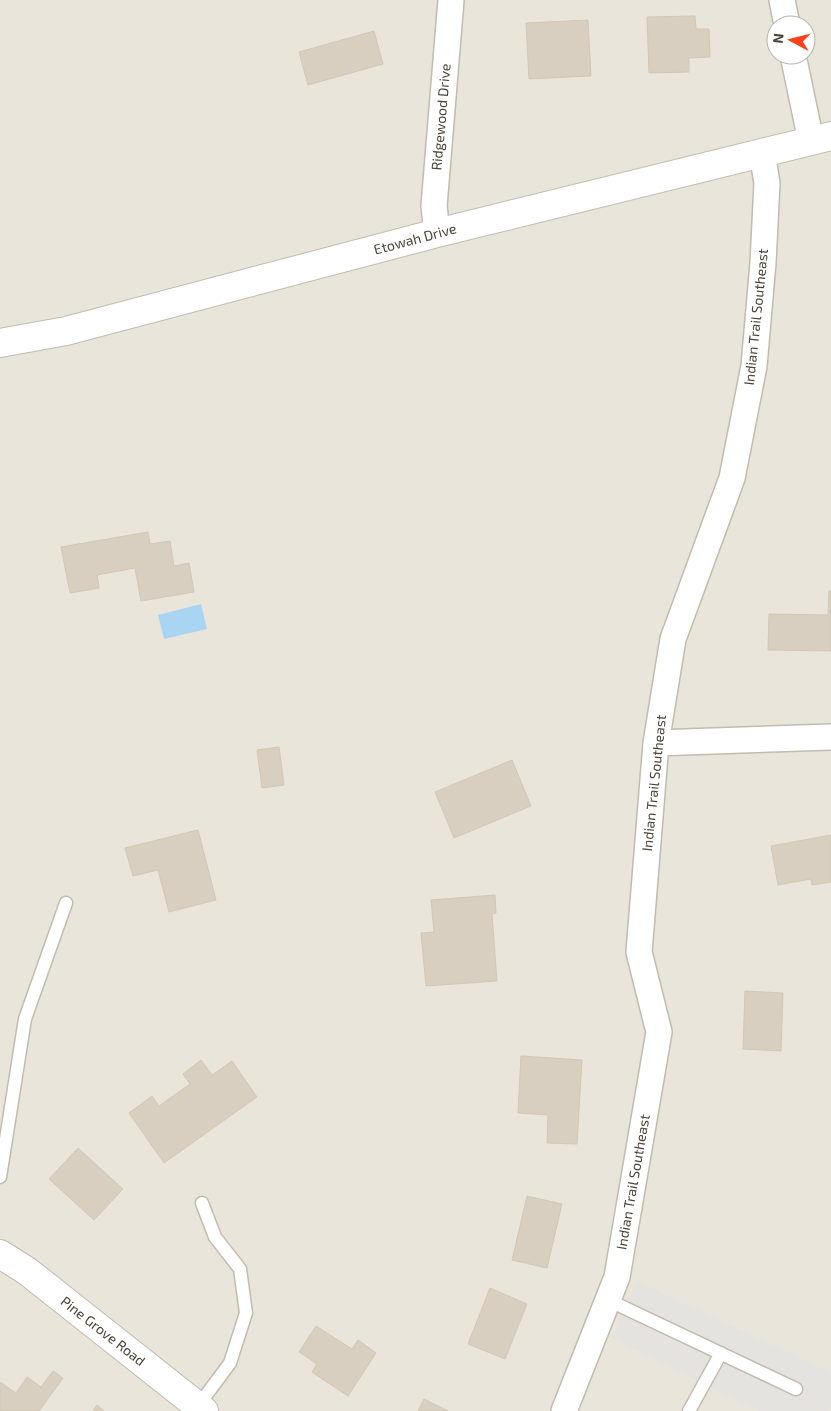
<svg xmlns="http://www.w3.org/2000/svg" width="831" height="1411" font-family="'Exo 2',sans-serif">
<style>
.residential{fill:#eae5da;fill-rule:evenodd}
.parking{fill:#e5e3e0}
.water{fill:#a9d4f2}
.building{fill:#d8cfc1;stroke:#d3c7b4}
.lines{fill:none;stroke-linecap:round;stroke-linejoin:round}
.service-casing{stroke:#c2bbae;stroke-width:15}
.minor-casing{stroke:#c2bbae;stroke-width:28}
.tertiary-casing{stroke:#c2bbae;stroke-width:30}
.service{stroke:#fff;stroke-width:12}
.minor{stroke:#fff;stroke-width:25}
.tertiary{stroke:#fff;stroke-width:28}
.labels{text-anchor:middle;stroke-width:5;stroke-linejoin:round;paint-order:stroke}
.street-label{font-size:14px;fill:#4b4439;stroke:#fff}
</style>
<rect width="100%" height="100%" fill="#f6f3ec"/>
<path class="residential" d="M0,0h831v1411h-831zM776,25h30v30h-30z"/>
<path class="parking" d="M637,1281l194,92v32l-3,6h-69l-147,-73z"/>
<path class="water" d="M201,604l6,25 -43,10 -6,-24z"/>
<path class="building" d="M695,16l1,13h13l1,28 -21,1v14l-40,1 -2,-56z
M588,20l3,56 -62,3 -3,-56z
M374,31l9,33 -75,21 -9,-33z
M148,532l2,12 20,-3 4,25 15,-3 5,29 -53,9 -6,-33 -38,7 2,13 -29,5 -9,-46z
M829,591h2v60l-63,-1 1,-36 59,1z
M279,747l5,38 -22,3 -5,-38z
M512,760l19,46 -77,32 -19,-46z
M198,830l18,70 -47,12 -11,-42 -25,6 -8,-28z
M831,835v47l-19,3 -1,-6 -33,6 -7,-39z
M495,895l1,18 -4,1 5,67 -71,5 -5,-53 13,-1 -3,-32z
M745,991l38,2 -2,58 -38,-2z
M521,1056l61,4 -5,84 -30,-1 1,-28 -30,-2z
M201,1060l11,15 20,-14 25,36 -93,66 -35,-50 23,-17 7,10 31,-22 -7,-10z
M78,1148l45,41 -29,31 -45,-41z
M527,1196l35,8 -15,64 -35,-8z
M490,1288l37,16 -22,55 -37,-15z
M316,1326l36,23 6,-9 18,13 -28,43 -36,-24 5,-8 -18,-12z
M53,1371l10,7 -24,33h-39v-29l16,11 11,-16 14,10z
M424,1399l24,12h-30z
M97,1405l7,6h-11z"/>
<g class="lines">
<g class="service-casing">
<path id="service" d="M0,1177l25,-158 41,-116
M608,1300l188,89
M198,1406l32,-43 16,-50 -6,-44 -25,-32 -13,-34
M689,1411l32,-58"/>
</g>
<g class="minor-casing">
<path id="minor" d="M782,0l5,25
M793,55l18,86
M437,233l-3,-27 17,-206
M656,743l175,-6
M564,1411l53,-134 42,-245 -20,-80 17,-209 17,-104 59,-161 22,-112 9,-103 4,-80 -5,-30"/>
</g>
<g class="tertiary-casing">
<path id="tertiary" d="M0,343l66,-12 371,-98 394,-97
M0,1254l27,17 177,140"/>
</g>
<use href="#service" class="service"/>
<use href="#minor" class="minor"/>
<use href="#tertiary" class="tertiary"/>
</g>
<g class="labels">
<g class="street-label">
<text transform="translate(441 117) rotate(-85)" y="5">Ridgewood Drive</text>
<text transform="translate(415 239) rotate(-15)" y="5">Etowah Drive</text>
<text transform="translate(756 317) rotate(-84)" y="5">Indian Trail Southeast</text>
<text transform="translate(654 783) rotate(-84)" y="5">Indian Trail Southeast</text>
<text transform="translate(633 1182) rotate(-80)" y="5">Indian Trail Southeast</text>
<text transform="translate(103 1331) rotate(38)" y="5">Pine Grove Road</text>
</g>
</g>
<g transform="translate(791 40) rotate(277)"><circle r="24" fill="#ffffff" stroke="#b7b4b0"/>
<path d="M0-4L9 19L0 12L-9 19Z" fill="#fc3f1d"/>
<text y="-8" font-size="14" font-weight="bold" text-anchor="middle" fill="#4b4439">N</text>
</g>
</svg>
